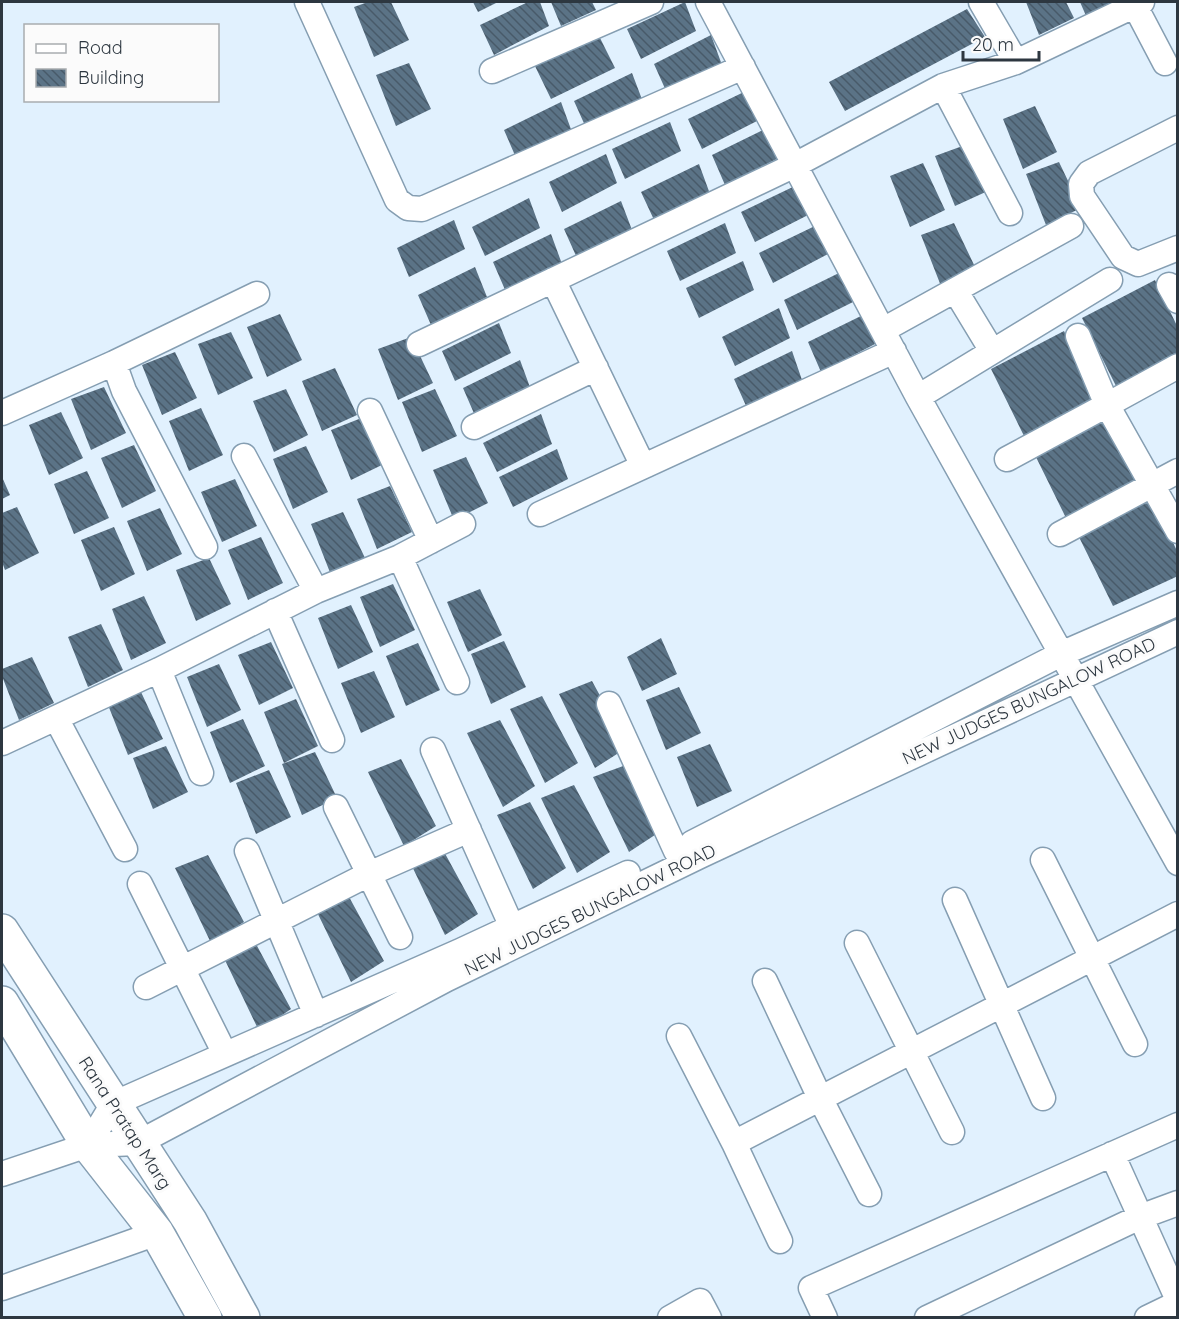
<svg xmlns="http://www.w3.org/2000/svg" width="1179" height="1319" font-family="Quicksand,sans-serif">
<style>
.building{fill:url(#building-back-hatch)}
.lines{fill:none;stroke-linecap:round;stroke-linejoin:round}
.minor-casing{stroke:#859eb2;stroke-width:27}
.secondary-casing{stroke:#859eb2;stroke-width:36}
.minor{stroke:#fff;stroke-width:24}
.secondary{stroke:#fff;stroke-width:33}
.labels{text-anchor:middle;stroke-width:6;stroke-linejoin:round;paint-order:stroke}
.street-label{font-size:18px;fill:#2d3740;stroke:#fbfbfb}
</style>
<defs>
<pattern id="building-back-hatch" width="6" height="6" patternUnits="userSpaceOnUse" patternTransform="scale(1.5)"><rect width="6" height="6" fill="#5b7386"/><path d="M-1 5l2 2M0 0l6 6M5-1l2 2" fill="none" stroke="#485a69"/></pattern>
</defs>
<rect width="100%" height="100%" fill="#e1f1fe"/>
<path class="building" d="M368,2h23l18,38 -35,17 -20,-50z
M473,2h25l-20,10z
M528,2h12l9,24 -55,29 -14,-30z
M551,2h41l4,8 -35,16z
M685,2l11,29 -55,28 -14,-30z
M1026,2h40l8,16 -35,17z
M1080,2h43l-36,16z
M967,9l18,28 -140,74 -16,-29z
M598,34l17,34 -64,31 -17,-35z
M711,35l11,30 -55,28 -13,-29z
M409,63l22,46 -35,17 -20,-51z
M632,73l11,29 -56,28 -13,-29z
M746,91l11,30 -55,28 -14,-30z
M561,102l11,30 -55,28 -13,-30z
M1035,106l22,46 -34,17 -20,-50z
M670,122l11,29 -56,28 -13,-30z
M769,127l12,30 -56,28 -13,-30z
M968,144l22,46 -35,16 -20,-50z
M606,154l11,29 -55,29 -13,-30z
M1059,162l22,46 -35,17 -20,-51z
M923,163l22,47 -35,17 -20,-51z
M699,164l11,30 -55,28 -14,-30z
M799,184l11,30 -55,28 -14,-30z
M529,198l11,30 -55,28 -13,-29z
M621,201l11,29 -55,28 -13,-29z
M454,220l11,29 -56,28 -12,-29z
M725,223l11,30 -56,28 -13,-30z
M954,223l22,46 -35,17 -20,-51z
M817,225l11,29 -55,29 -14,-30z
M551,234l11,30 -56,28 -13,-30z
M743,261l11,29 -55,28 -13,-30z
M475,267l12,30 -56,28 -13,-30z
M841,272l12,30 -56,28 -13,-30z
M1155,280l23,48v29l-62,29 -34,-68z
M779,308l11,30 -55,28 -13,-29z
M280,314l22,46 -35,17 -20,-50z
M865,314l12,29 -56,29 -13,-30z
M499,323l12,30 -56,28 -13,-30z
M1064,331l34,72 -73,35 -34,-69z
M231,332l22,46 -35,17 -20,-51z
M411,337l22,46 -35,17 -20,-51z
M792,351l10,29 -55,28 -13,-29z
M175,352l22,46 -35,17 -20,-50z
M520,360l11,30 -55,28 -13,-30z
M335,368l22,47 -35,16 -20,-50z
M104,387l22,46 -35,17 -20,-51z
M286,389l22,46 -34,17 -21,-51z
M435,389l22,47 -35,16 -20,-50z
M201,408l22,47 -34,16 -20,-50z
M61,412l22,46 -34,17 -20,-50z
M541,414l11,30 -55,28 -14,-29z
M1107,415l33,67 -72,40 -34,-69z
M364,417l22,46 -35,17 -20,-50z
M134,445l22,46 -34,17 -21,-50z
M306,446l22,46 -35,17 -20,-50z
M557,449l11,30 -55,28 -14,-30z
M466,457l22,46 -34,17 -21,-50z
M87,471l22,47 -35,16 -20,-50z
M2,477l8,18 -8,4z
M235,479l22,47 -35,16 -21,-50z
M390,486l22,46 -35,17 -20,-50z
M1152,499l26,54v23l-65,30 -34,-69z
M17,507l22,46 -34,17 -3,-8v-49z
M160,508l22,46 -35,17 -20,-50z
M343,512l22,46 -34,17 -20,-51z
M114,527l21,47 -34,17 -20,-51z
M261,537l22,46 -35,17 -20,-50z
M209,558l22,46 -35,17 -20,-51z
M393,584l22,46 -35,17 -20,-50z
M480,589l22,46 -34,17 -21,-50z
M144,596l22,47 -35,17 -19,-51z
M351,605l22,47 -35,17 -20,-51z
M101,624l22,46 -35,17 -20,-50z
M661,638l16,36 -35,17 -15,-34z
M504,641l22,46 -35,17 -20,-50z
M271,642l22,46 -34,17 -21,-50z
M418,643l22,47 -34,16 -20,-50z
M32,657l22,46 -35,17 -17,-44v-7z
M219,664l22,46 -34,17 -20,-50z
M374,671l21,46 -34,16 -20,-50z
M592,681l36,66 -33,21 -36,-74z
M679,687l22,46 -35,17 -20,-50z
M141,692l22,47 -35,16 -20,-50z
M542,696l36,67 -33,20 -35,-74z
M296,699l22,47 -34,17 -20,-51z
M243,719l22,47 -35,17 -20,-51z
M500,720l35,66 -32,21 -36,-74z
M710,744l22,47 -35,16 -20,-50z
M166,746l22,46 -35,17 -20,-51z
M315,752l22,46 -35,17 -20,-51z
M401,759l35,67 -32,20 -36,-74z
M626,765l35,66 -32,21 -36,-75z
M269,770l22,47 -35,17 -20,-51z
M574,785l36,67 -33,21 -36,-75z
M530,802l36,66 -33,21 -36,-74z
M442,848l36,66 -33,21 -36,-75z
M208,855l36,67 -33,21 -36,-75z
M348,895l36,66 -33,21 -36,-74z
M256,944l35,65 -32,22 -36,-75z"/>
<g class="lines">
<g class="minor-casing">
<path id="minor" d="M307,2l90,198 11,8 14,1 321,-142
M708,2l210,395 260,466
M981,2l35,60
M1133,2l32,61
M492,71l159,-69
M943,86l67,127
M1178,128l-89,45 -8,11 1,12 41,61 15,7 40,-16
M553,280l90,186
M1169,285l9,16
M955,290l37,61
M883,330l188,-104
M419,344l376,-179 148,-79 73,-24 126,-60
M114,363l10,28 81,156
M1178,366l-71,39 71,126
M918,397l192,-117
M370,411l61,130
M2,413l112,-50 143,-69
M474,427l122,-59
M244,456l72,135
M1007,459l100,-54 -29,-69
M540,514l354,-163
M1060,534l118,-63
M400,557l57,125
M275,611l57,129
M159,670l42,103
M609,704l67,147
M56,718l69,131
M2,743l157,-73 157,-79 84,-34 63,-33
M433,750l79,177
M336,807l64,130
M692,843l369,-189 117,-51
M247,851l69,164
M1043,860l92,184
M140,884l85,170
M955,900l88,198
M857,943l95,189
M765,981l55,117 49,96
M146,987l223,-113 100,-44
M679,1036l55,107 46,98
M734,1143l444,-229
M88,1145l25,-41 347,-153 168,-78
M1112,1154l66,146
M2,1174l86,-29 50,-2 309,-164 253,-123 478,-224
M2,1288l155,-55
M670,1318l30,-17 9,17
M825,1318l-14,-30 367,-163
M927,1318l213,-101 38,-14
M1147,1318l31,-15"/>
</g>
<g class="secondary-casing">
<path id="secondary" d="M2,931l188,290 53,97
M2,1003l86,142 69,88 48,85"/>
</g>
<use href="#minor" class="minor"/>
<use href="#secondary" class="secondary"/>
</g>
<g class="labels">
<g class="street-label">
<text transform="translate(1029 701) rotate(-25)" y="6">NEW JUDGES BUNGALOW ROAD</text>
<text transform="translate(590 910) rotate(-26)" y="6">NEW JUDGES BUNGALOW ROAD</text>
<text transform="translate(125 1123) rotate(57)" y="6">Rana Pratap Marg</text>
</g>
</g>
<rect width="1179" height="1319" fill="none" stroke="#2d3740" stroke-width="6"/>
<rect x="24" y="24" width="195" height="78" fill="#fbfbfb" stroke="#a9adb0" stroke-width="1.5"/>
<rect x="36" y="44" width="30" height="9" fill="#ffffff" stroke="#a9adb0" stroke-width="1.5"/>
<text x="78" y="54" font-size="18" fill="#2d3740">Road</text>
<rect x="36" y="69" width="30" height="18" fill="url(#building-back-hatch)" stroke="#a9adb0" stroke-width="1.5"/>
<text x="78" y="84" font-size="18" fill="#2d3740">Building</text>
<path d="M963 51v9h76v-9" fill="none" stroke="#2d3740" stroke-width="3"/>
<text x="972" y="51" font-size="18" fill="#2d3740" stroke="#fbfbfb" stroke-width="4.5" paint-order="stroke">20 m</text>
</svg>
